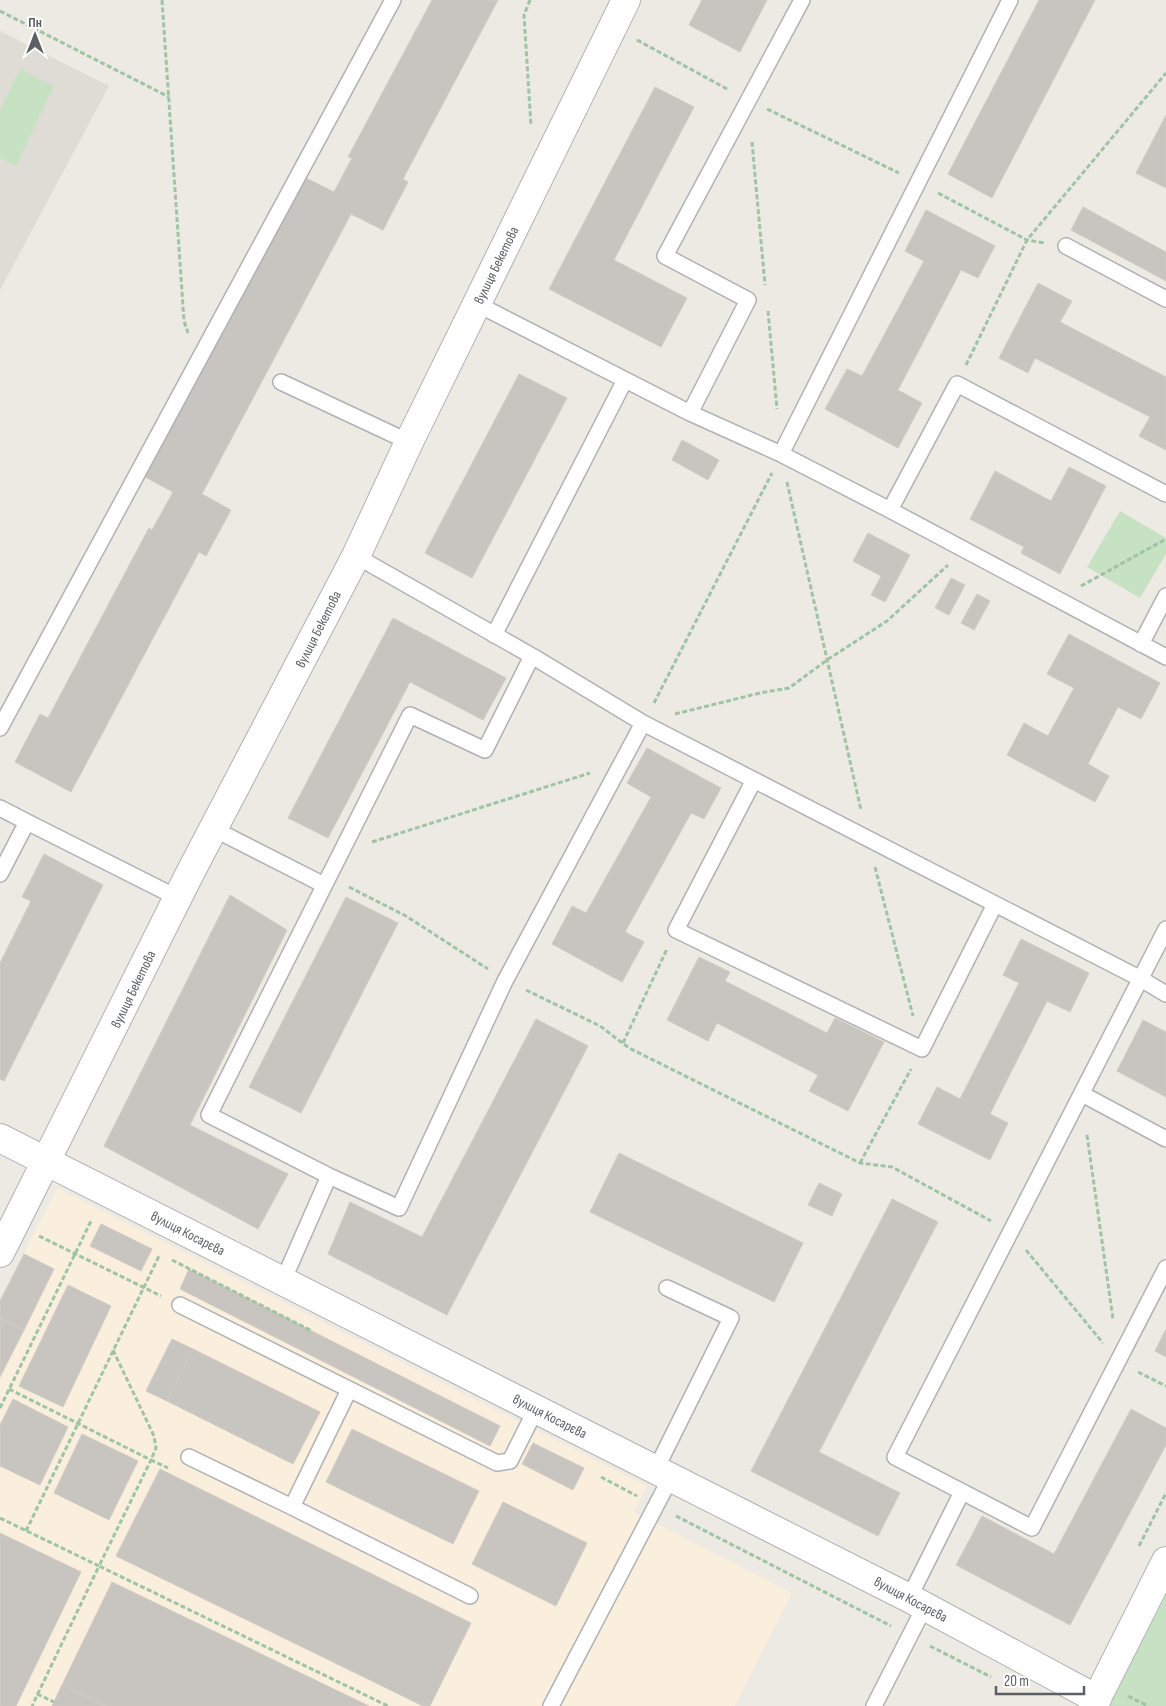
<svg xmlns="http://www.w3.org/2000/svg" width="1166" height="1706" font-family="'Sofia Sans Condensed',sans-serif">
<style>
.commercial{fill:#faefdc}
.education{fill:#dfdbd5}
.green{fill:#c7e2c3}
.building{fill:#c8c5c0;stroke:#d1cbc3}
.lines{fill:none;stroke-linecap:round;stroke-linejoin:round}
.lane-casing{stroke:#afb2b5;stroke-width:18}
.street-casing{stroke:#afb2b5;stroke-width:30}
.secondary-casing{stroke:#b0b4b7;stroke-width:30}
.path{stroke:#9fc4a5;stroke-width:3;stroke-dasharray:5 2.5;stroke-linecap:butt}
.lane{stroke:#fff;stroke-width:15}
.street{stroke:#fff;stroke-width:28}
.secondary{stroke:#fff;stroke-width:28}
.labels{text-anchor:middle;stroke-width:5;stroke-linejoin:round;paint-order:stroke}
.street-label{font-size:14px;fill:#5c6063;stroke:#fff}
</style>
<rect width="100%" height="100%" fill="#edeae4"/>
<path class="commercial" d="M57,1188l590,298 -13,26 158,81 -57,113h-735v-405z"/>
<path class="education" d="M0,31l109,55 -109,204z"/>
<path class="green" d="M20,69l34,17 -38,80 -16,-8v-48z
M1120,511l46,27v16l-26,44 -53,-31z
M1166,1578v128h-66z"/>
<path class="building" d="M432,0h66l-95,179 5,3 -25,48 -32,-16 -149,280 29,16 -25,46 -7,-4 -128,240 -56,-30 25,-48 8,4 101,-190 3,2 21,-38 -28,-15 159,-300 30,15 18,-34 -4,-1z
M702,0h65l-27,52 -51,-27z
M1039,0h56l-103,198 -44,-24z
M655,87l39,20 -80,153 73,38 -26,49 -112,-58z
M1166,115v73l-30,-15z
M1083,207l83,45v29l-95,-51z
M926,210l69,36 -17,32 -17,-8 -63,120 24,13 -24,45 -73,-39 22,-40 15,7 62,-115 -19,-10z
M1038,283l34,18 -12,21 106,55v73l-27,-14 11,-19 -115,-59 -7,15 -29,-15z
M519,374l48,24 -95,180 -47,-25z
M682,440l37,20 -11,20 -36,-20z
M1069,467l37,19 -46,88 -39,-21 3,-6 -54,-28 25,-48 56,30z
M868,533l42,22 -25,47 -14,-7 10,-19 -28,-15z
M951,578l14,7 -16,30 -14,-7z
M977,594l13,7 -16,29 -13,-7z
M393,618l113,60 -23,42 -73,-38 -82,156 -40,-20z
M1069,634l91,49 -19,36 -23,-12 -30,57 21,12 -14,26 -88,-47 17,-32 24,13 26,-48 -27,-14z
M647,748l74,40 -17,31 -13,-6 -66,119 19,10 -22,40 -70,-38 20,-38 14,7 65,-116 -24,-14z
M44,854l59,31 -99,196 -4,-2v-116l31,-62 -9,-4z
M230,895l57,35 -97,195 98,49 -30,55 -154,-83z
M346,897l52,26 -97,190 -52,-26z
M1021,939l68,34 -19,39 -23,-11 -57,113 18,9 -18,37 -72,-36 19,-37 23,12 59,-116 -16,-8z
M699,957l31,15 -5,9 102,52 8,-15 49,24 -36,69 -39,-20 9,-16 -101,-52 -9,18 -41,-21z
M536,1019l52,27 -141,269 -119,-61 22,-52 72,35z
M1143,1020l23,12v65l-49,-26z
M619,1153l184,90 -29,59 -184,-90z
M819,1183l23,11 -10,22 -24,-11z
M892,1199l46,23 -119,230 81,41 -22,43 -127,-65z
M101,1224l51,25 -11,22 -51,-25z
M24,1254l30,15 -30,61 -24,-11v-18z
M189,1269l311,157 -10,20 -310,-157z
M68,1285l43,21 -48,101 -44,-21z
M0,1319l24,11 -24,47z
M1166,1329v28l-11,-6z
M172,1339l21,10 -26,52 -21,-10z
M193,1349l127,63 -27,52 -126,-63z
M13,1399l55,28 -28,58 -40,-19v-41z
M1131,1409l35,19v17l-96,180 -114,-60 26,-49 72,38z
M352,1429l127,62 -26,53 -127,-62z
M82,1434l56,27 -29,59 -55,-27z
M533,1443l51,25 -11,22 -51,-26z
M160,1469l311,154 -41,83h-7l-307,-150z
M503,1502l84,41 -31,63 -84,-42z
M0,1533l81,39 -65,134h-16z
M112,1582l257,124h-263l-44,-21z
M62,1685l44,21h-54z"/>
<g class="lines">
<g class="lane-casing">
<path id="lane" d="M1066,246l100,53
M477,304l213,109 91,41 109,56 276,147
M281,382l128,60
M690,413l58,-113 -83,-44 137,-256
M781,454l229,-454
M890,510l67,-126 209,110
M356,556l176,100 111,67 498,256 25,15
M494,635l131,-255
M1141,644l25,-48
M532,656l-47,94 -75,-35 -201,400 120,61 70,32 106,-227 138,-258
M0,728l393,-728
M754,780l-78,150 246,119 73,-145
M0,808l27,14
M214,829l110,56
M0,874l27,-52 151,76
M1166,929l-271,528 137,71 134,-260
M1082,1094l84,45
M283,1281l46,-105
M180,1305l317,158 13,-2 26,-52
M189,1457l103,50 57,-117
M656,1469l75,-151 -64,-30
M292,1507l178,89
M909,1598l53,-106
M551,1706l120,-229
M874,1706l51,-100"/>
</g>
<g class="street-casing">
<path id="street" d="M0,1138l909,460 188,101
M0,1253l188,-376 168,-321 53,-114 217,-442"/>
</g>
<g class="secondary-casing">
<path id="secondary" d="M1093,1706l73,-145"/>
</g>
<path class="path" d="M162,0l22,321 4,12
M530,0l-6,15 7,111
M0,11l169,86
M637,40l92,50
M767,109l132,64
M752,142l13,143
M938,193l89,47 18,3
M768,311l9,98
M966,365l61,-125 139,-167
M787,482l74,328
M1081,586l85,-47
M654,703l118,-230
M675,714l85,-21 29,-5 38,-28 60,-39 61,-56
M372,842l218,-69
M875,867l38,149
M349,887l57,29 82,53
M526,990l74,36 29,22 231,115 32,4 99,54
M623,1043l44,-94
M1087,1135l26,184
M860,1163l51,-94
M39,1236l122,60
M1026,1250l77,93
M172,1260l140,71
M113,1350l41,86 2,12 -5,12 17,8
M1138,1372l28,14
M9,1389l142,71 -52,106 289,140
M0,1408l92,-189
M601,1477l36,19
M676,1516l215,110
M0,1518l99,48 -67,140
M26,1531l134,-277
M1139,1546l27,-53
M930,1646l61,31
M37,1694l17,8
M1128,1696l20,10"/>
<use href="#lane" class="lane"/>
<use href="#street" class="street"/>
<use href="#secondary" class="secondary"/>
</g>
<g class="labels">
<g class="street-label">
<text transform="translate(496 265) rotate(-64)" y="5">вулиця Бекетова</text>
<text transform="translate(318 629) rotate(-63)" y="5">вулиця Бекетова</text>
<text transform="translate(133 989) rotate(-64)" y="5">вулиця Бекетова</text>
<text transform="translate(188 1233) rotate(27)" y="5">вулиця Косарєва</text>
<text transform="translate(550 1416) rotate(27)" y="5">вулиця Косарєва</text>
<text transform="translate(911 1599) rotate(28)" y="5">вулиця Косарєва</text>
</g>
</g>
<g transform="translate(35 35)" stroke="#ffffff" stroke-width="4" paint-order="stroke">
<path d="M0-4L9 19L0 12L-9 19Z" fill="#5c6063"/>
<text y="-8" font-size="14" font-weight="bold" text-anchor="middle" fill="#5c6063">Пн</text>
</g>
<path d="M996 1686v8h88v-8" fill="none" stroke="#5c6063" stroke-width="2.5"/>
<text x="1004" y="1686" font-size="15" fill="#5c6063" stroke="#ffffff" stroke-width="4" paint-order="stroke">20 m</text>
</svg>
